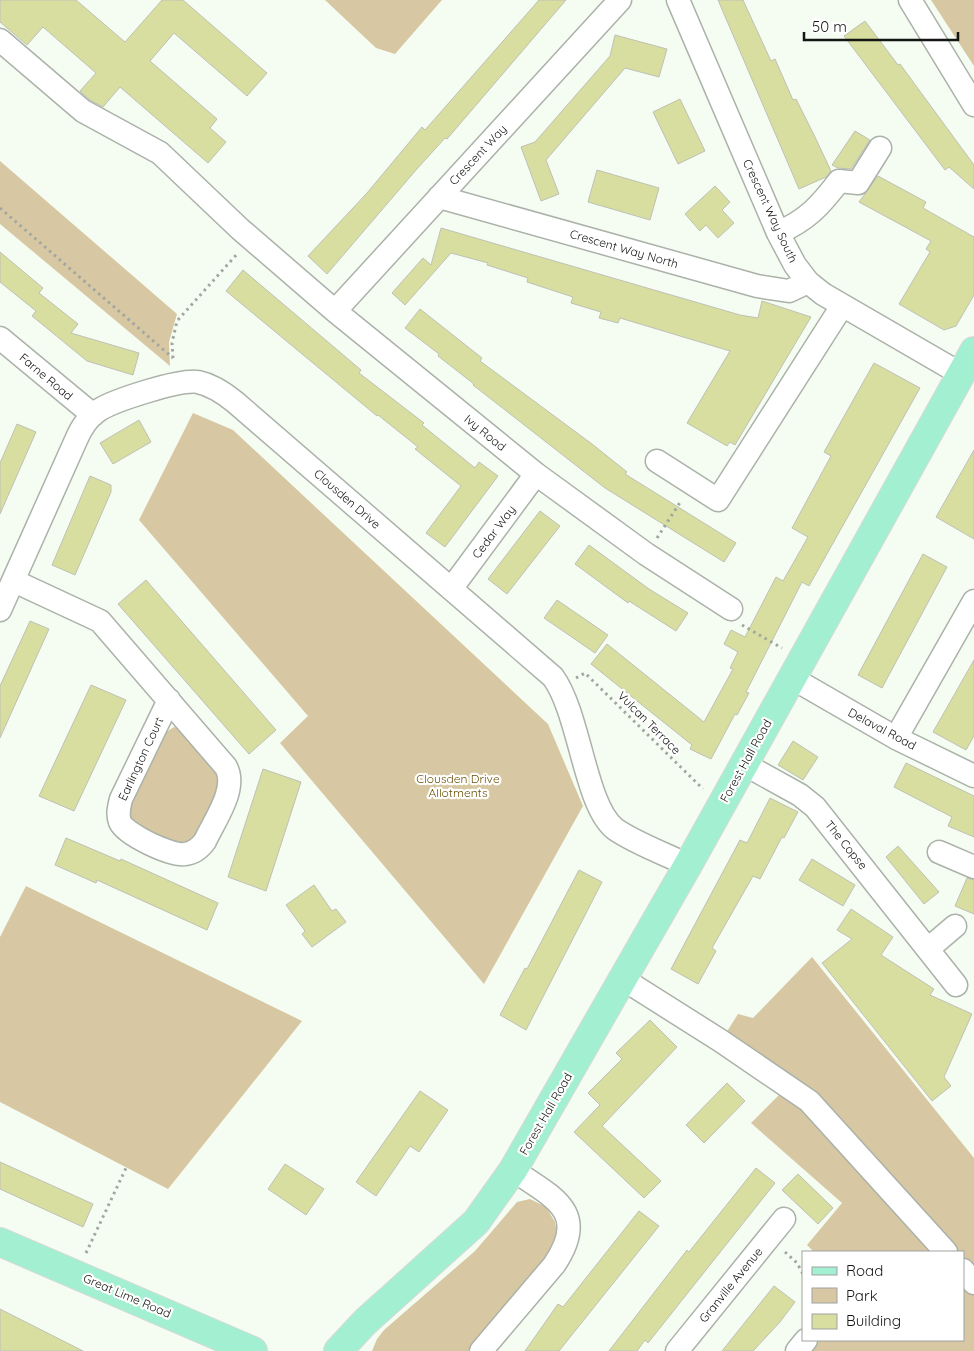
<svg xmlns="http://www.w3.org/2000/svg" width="974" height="1351" font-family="Quicksand,sans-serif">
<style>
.green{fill:#d7c7a2}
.building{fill:#d8de9f;stroke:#bfc0b6}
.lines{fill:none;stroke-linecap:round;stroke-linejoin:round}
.minor-casing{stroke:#abb2a9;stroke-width:25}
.major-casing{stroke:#d9dad9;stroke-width:30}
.path{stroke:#a1a7a0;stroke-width:3;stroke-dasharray:2.5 4;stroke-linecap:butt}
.minor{stroke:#fff;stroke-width:22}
.major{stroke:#a2efd1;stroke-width:28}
.labels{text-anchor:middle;stroke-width:4.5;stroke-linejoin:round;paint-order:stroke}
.street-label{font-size:12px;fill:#131613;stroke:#fff}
.park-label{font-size:12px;fill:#6c5207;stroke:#fff}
</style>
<rect width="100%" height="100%" fill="#f5fdf3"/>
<path class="green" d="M325,0h117l-47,54 -19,-6z
M931,0h43v66z
M0,161l177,153 -8,28 1,24 -170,-142z
M193,413l40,17 315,294 35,82 -99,178 -204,-241 28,-27 -169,-196z
M174,727l6,2 40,46 1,11 -24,51 -18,9 -47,-22 -5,-18 36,-72z
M26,886l276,135 -134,168 -168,-87v-165z
M812,957l162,201v193h-164l9,-11h144v-88h-149l-7,-7 35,-42 -91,-80 34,-34 -64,-48 17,-27 15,4z
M530,1199l16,8 9,15 2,11 -6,22 -83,96h-96l5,-12 7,-9 91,-79 42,-49z"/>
<path class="building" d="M0,0h76l49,42 37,-42h21l84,73 -20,23 -73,-63 -24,28 67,58 -7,9 16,14 -18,21 -88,-76 -17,20 -13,-7 -10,-9 16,-18 -53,-46 -16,18 -27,-23z
M539,0h27l-119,139 -2,-1 -29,32 -89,104 -19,-18 59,-63 55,-66 3,3z
M718,0h25l28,61 4,-2 18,41 3,-1 19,38 16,34 -5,6 -27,12z
M865,21l33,44 2,-1 74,101v24l-25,-22 -4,3 -101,-134z
M615,35l52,14 -8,28 -34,-9 -79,92 13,34 -18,7 -20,-54 14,-5 75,-86z
M680,99l25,52 -27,13 -25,-52z
M855,131l15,9 -19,29 -13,-1 -6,-3z
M597,170l62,18 -9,32 -62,-18z
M878,176l48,26 -3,6 51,29v58l-18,31 -12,4 -45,-26 31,-52 -4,-3 5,-8 -72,-39z
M715,186l15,16 -8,8 12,13 -16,15 -12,-13 -6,6 -15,-17z
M441,228l299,87 18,3 4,-17 49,16 -76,128 -5,-3 -3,4 -40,-23 43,-72 -110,-33 -2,5 -19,-5 2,-6 -30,-9 2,-6 -46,-15 1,-4 -41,-13 1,-2 -37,-10 -46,52 -13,-12 31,-35 8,7z
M0,252l43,36 -4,5 39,31 -7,9 68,20 -6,22 -46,-14 -55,-45 4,-5 -36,-29z
M243,270l118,100 -2,3 65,50 -2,2 53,43 4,-6 19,14 -53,71 -19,-14 35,-47 -46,-37 3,-2 -40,-32 -1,1 -151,-125z
M420,309l62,49 -2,3 112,83 35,28 -2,2 111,69 -12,19 -119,-74 -132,-103 1,-1 -36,-28 1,-2 -34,-26z
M874,363l46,25 -111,198 -7,-4 -56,110 3,1 -12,22 -2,-1 -24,45 -21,-10 2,-4 -101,-81 16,-20 97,78 29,-53 -3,-1 8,-16 -14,-8 7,-14 14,7 31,-60 7,4 25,-44 -16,-9 39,-72 -7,-4z
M139,420l12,22 -38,22 -13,-21z
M17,424l19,8 -36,82v-51z
M974,450v89l-38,-22z
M90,476l21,9v7l-36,83 -23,-10z
M540,511l20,15 -53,68 -19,-15z
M589,545l60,44 39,24 -12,18 -47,-30 -1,2 -53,-39z
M923,554l24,13 -65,121 -24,-13z
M146,580l130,150 -27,24 -131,-150z
M557,600l51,35 -13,18 -51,-35z
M30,621l19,8 -49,109v-52z
M974,660v76l-8,14 -33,-18z
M91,685l35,15 -52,111 -35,-15z
M793,741l25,16 -15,23 -25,-15z
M906,763l68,33v41l-26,-11 4,-9 -58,-30z
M263,769l38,13 -35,109 -38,-14z
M770,798l28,14 -14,26 -2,-1 -22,42 -7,-3 -41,72 4,3 -18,33 -27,-15 69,-129 7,3z
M66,838l54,23 1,-2 97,44 -11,27 -110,-50 -1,3 -41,-18z
M898,846l41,46 -15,12 -38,-47z
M812,859l43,26 -12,21 -44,-26z
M579,870l23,12 -76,148 -26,-15 25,-47 2,1z
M967,878l7,2v34l-19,-8z
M314,885l18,26 4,-2 10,13 -34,25 -10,-13 3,-3 -19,-26z
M851,909l42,28 -12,18 53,34 -4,6 42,19 -28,63 7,9 -19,15 -110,-138 30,-24 -15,-9z
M650,1020l27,27 -75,79 59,55 -17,17 -70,-66 26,-27 -12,-12 34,-34 -6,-6z
M727,1083l18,18 -41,42 -18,-18z
M420,1091l28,19 -29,42 -9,-6 -34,50 -20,-14z
M0,1162l93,42 -10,23 -83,-38z
M285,1164l39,25 -18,26 -38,-26z
M756,1168l19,15 -127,160 -3,-3 -8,11h-28l78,-101 2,2z
M798,1174l35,34 -15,16 -36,-34z
M639,1211l20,15 -100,125h-34l33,-47 5,3z
M774,1286l21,16 -15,20 -27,29h-31z
M0,1309l83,42h-83z"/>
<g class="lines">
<g class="minor-casing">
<path id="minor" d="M678,0l100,233 17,32 13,17 15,12 138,80
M910,0l64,105
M0,40l83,71 77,42 80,76 95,82 201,163 110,80 85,55
M439,197l318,89 32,5 19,-9
M778,233c29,-13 42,-27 61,-52l19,2 22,-35
M335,311l285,-311
M0,338l93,77
M657,461l61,39 124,-194
M14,581l86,40 126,146c12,22 -12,54 -21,74 -5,7 -11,12 -20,13 -14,2 -59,-19 -65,-32 -3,-8 -1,-15 1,-23l48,-99
M451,589l85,-115
M0,610l76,-170c5,-12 12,-23 23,-30 16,-10 81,-31 99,-28 14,3 26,11 37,20l318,275c27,37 32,129 62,152 20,14 50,25 73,36
M792,678l104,60 78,38
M896,738l78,-137
M744,764l56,31 15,12 141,178
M939,852l35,15
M928,949l27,-23
M623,979l98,62 88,60 137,151
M963,1270l11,13
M481,1351l73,-86c36,-53 0,-67 -41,-95
M677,1351l107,-132
M797,1351l9,-11"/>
</g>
<g class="major-casing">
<path id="major" d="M0,1242l253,109
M338,1351l27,-29 111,-100 37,-52 175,-305 286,-514"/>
</g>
<path class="path" d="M0,208l173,150
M173,358l-1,-15 5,-22 61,-68
M657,538l24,-37
M742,625l40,23
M576,678l9,-5 118,116
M785,1252l12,11 6,11
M86,1253l40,-85"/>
<use href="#minor" class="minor"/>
<use href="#major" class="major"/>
</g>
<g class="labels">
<g class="street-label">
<text transform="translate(478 155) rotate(-47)" y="4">Crescent Way</text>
<text transform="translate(770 211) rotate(65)" y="4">Crescent Way South</text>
<text transform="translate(624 249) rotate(16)" y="4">Crescent Way North</text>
<text transform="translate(46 377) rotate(40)" y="4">Farne Road</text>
<text transform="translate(485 433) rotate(39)" y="4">Ivy Road</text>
<text transform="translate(347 499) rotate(41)" y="4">Clousden Drive</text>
<text transform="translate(494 532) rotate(-53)" y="4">Cedar Way</text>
<text transform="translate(649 723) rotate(45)" y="4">Vulcan Terrace</text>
<text transform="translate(882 729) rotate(28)" y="4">Delaval Road</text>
<text transform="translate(141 759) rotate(-65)" y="4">Earlington Court</text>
<text transform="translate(746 761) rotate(-61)" y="4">Forest Hall Road</text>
<text transform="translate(846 845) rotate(51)" y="4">The Copse</text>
<text transform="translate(546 1114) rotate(-60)" y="4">Forest Hall Road</text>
<text transform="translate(731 1285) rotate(-51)" y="4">Granville Avenue</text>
<text transform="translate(127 1296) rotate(23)" y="4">Great Lime Road</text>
</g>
<g class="park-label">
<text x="458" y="783">Clousden Drive<tspan x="458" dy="14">Allotments</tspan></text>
</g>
</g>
<rect x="802" y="1251" width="162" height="90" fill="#ffffff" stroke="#a1a2a1"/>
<rect x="812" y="1267" width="25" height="8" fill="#a2efd1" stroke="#a1a2a1"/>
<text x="846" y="1276" font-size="15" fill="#131613">Road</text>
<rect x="812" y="1288" width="25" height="15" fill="#d7c7a2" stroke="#a1a2a1"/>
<text x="846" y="1301" font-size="15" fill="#131613">Park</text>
<rect x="812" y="1314" width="25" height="15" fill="#d8de9f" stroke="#a1a2a1"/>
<text x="846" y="1326" font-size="15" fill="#131613">Building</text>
<path d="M804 32v8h154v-8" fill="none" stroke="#131613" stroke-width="2.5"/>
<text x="812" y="32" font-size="15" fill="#131613" stroke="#ffffff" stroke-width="4" paint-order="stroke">50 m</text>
</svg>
